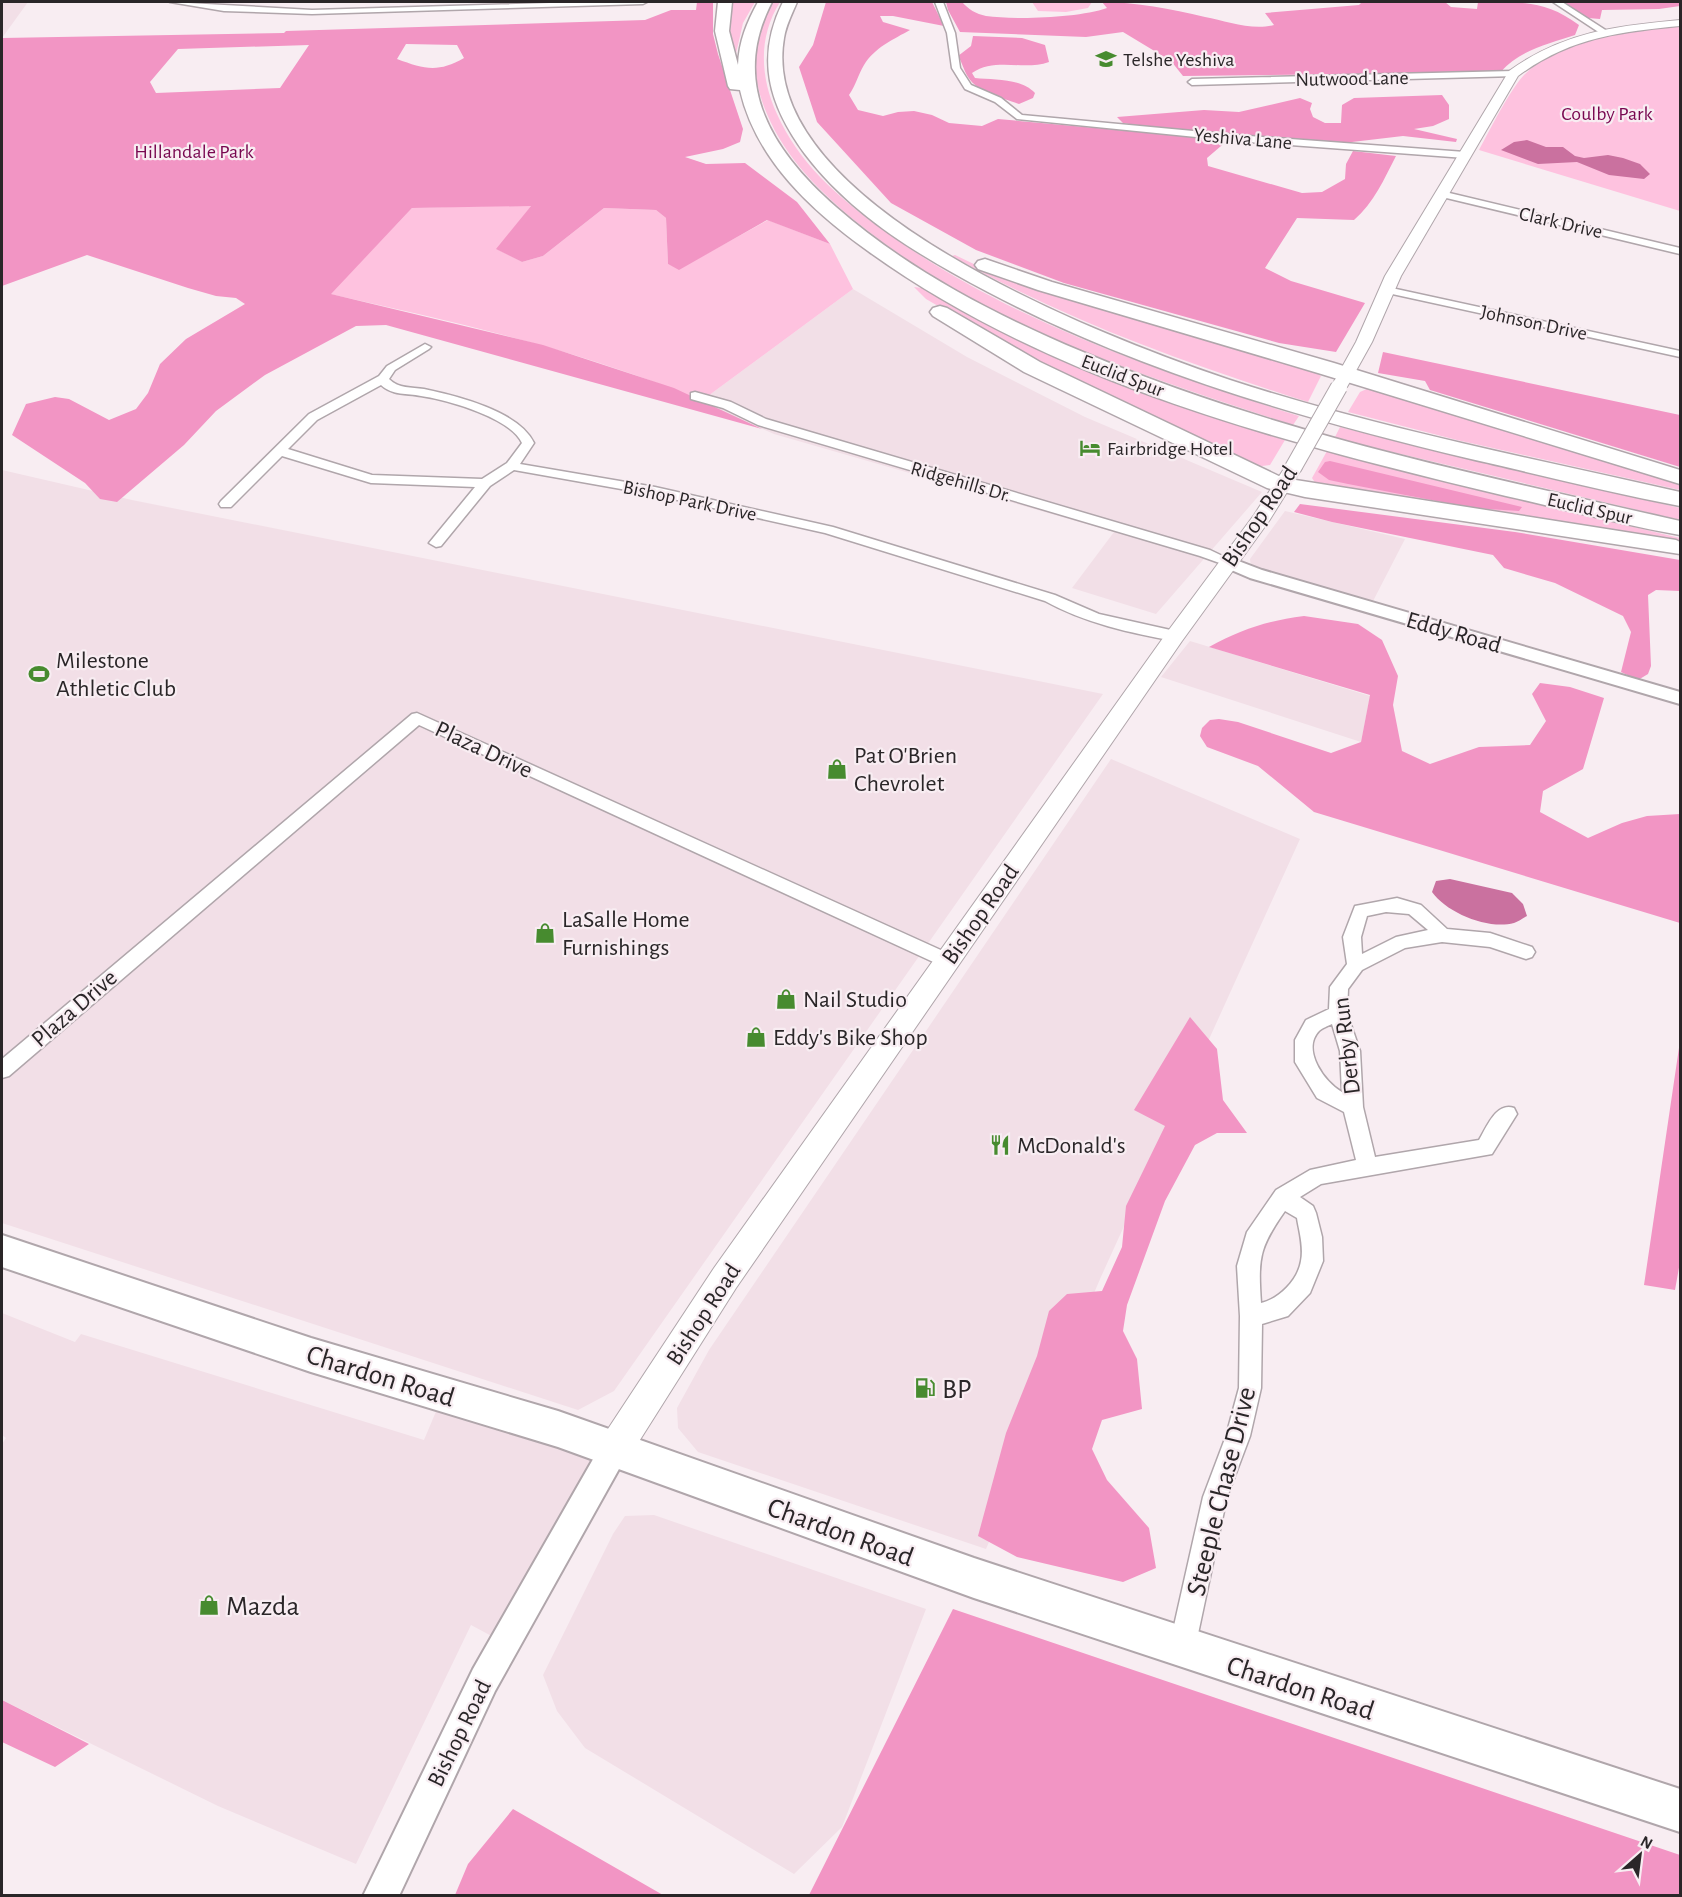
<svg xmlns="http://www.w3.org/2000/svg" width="1682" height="1897" font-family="'Alegreya Sans',sans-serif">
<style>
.built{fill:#f2dfe7}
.green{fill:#fec2df}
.forest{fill:#f295c4;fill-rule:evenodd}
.water{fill:#ca719f}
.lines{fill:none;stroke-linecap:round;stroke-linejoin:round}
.minor-casing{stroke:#b0a6ab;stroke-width:3}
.tertiary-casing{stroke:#b0a6ab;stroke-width:4}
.secondary-casing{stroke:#b0a6ab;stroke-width:2}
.primary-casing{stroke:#b0a6ab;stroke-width:4}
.motorway-casing{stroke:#b0a6ab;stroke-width:3}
.minor{fill:#fff;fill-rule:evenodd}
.tertiary{fill:#fff;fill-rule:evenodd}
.secondary{fill:#fff;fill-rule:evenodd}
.primary{fill:#fff;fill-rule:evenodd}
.motorway{fill:#fff;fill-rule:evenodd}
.secondary-bridge-casing{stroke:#b0a6ab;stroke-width:18;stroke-linecap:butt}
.secondary-bridge{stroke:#fff;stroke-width:16}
.labels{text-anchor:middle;stroke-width:4.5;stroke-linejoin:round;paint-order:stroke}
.far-poi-label{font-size:20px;fill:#2a2628;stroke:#f8edf2;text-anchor:start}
.far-street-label{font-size:20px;fill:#2a2628;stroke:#f8edf2}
.far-park-label{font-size:20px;fill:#780750;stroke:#f8edf2}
.street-label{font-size:24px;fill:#2a2628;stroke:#f8edf2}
.poi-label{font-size:24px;fill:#2a2628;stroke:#f8edf2;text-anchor:start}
.near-street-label{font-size:28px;fill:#2a2628;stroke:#f8edf2}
.near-poi-label{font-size:28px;fill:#2a2628;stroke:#f8edf2;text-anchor:start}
</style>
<rect width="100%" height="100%" fill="#f8edf2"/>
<path class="built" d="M2,2h26l-26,36z
M853,289l114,68 118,60 177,75 -106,122 -84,-26 42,-56 -340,-98 -72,-31 6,-7z
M2,470l130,30 971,194 -489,697 -36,19 -576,-187z
M1285,511l120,28 -34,66 -105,-30 -15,-9 -1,-7z
M1190,641l180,55 -9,46 -200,-65z
M1111,759l189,80 -200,440 -114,270 -288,-97 -20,-24 -1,-20 32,-58z
M2,1313l73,29 6,-8 343,106 16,-38 166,56 -107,182 -28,-15 -115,239 -138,-58 -216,-106v-256l4,-6 -4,-3z
M654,1515l272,94 -84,218 -48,47 -209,-126 -28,-37 -14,-36 70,-141 12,-18z"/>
<path class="green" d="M731,2h24l-12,21 -8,35 -8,-30z
M773,2h7c-22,35 -20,75 -3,112 21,48 60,82 102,113 125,92 273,142 420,189l-6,9c-151,-49 -309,-100 -434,-201 -38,-31 -73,-65 -92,-110 -17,-40 -17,-75 6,-112z
M1032,2h60l-4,6 -22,4 -28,-1z
M1680,26v185l-201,-61c11,-20 30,-59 45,-75 36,-37 107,-45 156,-49z
M532,205l-35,44 25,13 21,-6 61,-48 52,2 10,8 2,46 11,5 89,-49 62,24 23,45 -145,107 -6,7c-34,-18 -70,-29 -106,-41 -87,-28 -176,-48 -266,-68l82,-86z
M955,255l23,11 333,103 10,7 -13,26c-123,-39 -243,-82 -356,-146z
M914,287l8,1c115,67 237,112 363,152l-15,25 -16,2 -240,-117 -88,-51z
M1371,387l309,93v10l-223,-50 -109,-28 12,-20z
M1340,427l108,27 232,54v12l-309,-73 -36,-10z
M1327,451l126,33 227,54v7l-239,-38 -125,-23 -4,-6z"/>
<path class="forest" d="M697,2h16v32l5,20 25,75 -3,13 -17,7 -38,8 21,7 39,-1 52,39 33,42 -63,-24 -88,50 -11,-6 -2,-46 -10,-8 -52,-2 -61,48 -21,6 -26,-13 35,-43 -119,2 -81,86 212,51 131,43 88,41 -376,-104 -30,1 -91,49 -49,36 -32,34 -67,57 -17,-3 -15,-16 -73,-48 14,-31 29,-7 14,2 40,21 27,-11 12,-16 12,-29 26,-25 59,-35 -9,-6 -20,-2 -28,-8 -101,-33 -85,31v-248l282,-5 2,-2 359,-11 26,-10h25zM406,44l51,1 7,13c-26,15 -40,11 -67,1zM309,45l-29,43 -124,5 -6,-11 28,-33z
M826,2h106l12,24 -51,-10h-13l3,6 27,8c-16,9 -36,18 -46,35 -6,10 -8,20 -15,30l9,15 25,6 15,-4 16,-1 18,4 17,8 33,3 16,-7 230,21 -21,18 1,8 94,27 20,-1 23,-13 1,-15 7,-13 43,5c-12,23 -22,47 -42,64l-57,-2 -32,50 26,13 74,22 -29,49 -57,-9 -215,-60 -88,-33 -85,-47 -74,-81 -18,-55 14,-22z
M946,2h16c6,7 14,12 24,14 30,4 92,2 121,-8l-5,-6c34,0 69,7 103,15 21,4 47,14 69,8l-9,-12 94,-8 3,-3h83l6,5 26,2 1,-7c43,0 67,-2 101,23l-4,10c-25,8 -57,16 -74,37l-318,4 -12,-15 -48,-29 -37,5 -126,-5 -12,-22z
M1568,2h112v4l-21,3 -57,1 -2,9 -12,-1 -22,-14z
M973,36l49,2 23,7 4,17c-25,9 -54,-5 -77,11l3,5c19,2 46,0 60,15l-2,5 -14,6c-16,-6 -41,-11 -51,-27 -4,-6 -6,-15 -10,-21l13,-10z
M1442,95l7,10v14l-16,7 -19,3 43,10 -1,3 -53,-6 -51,6h-35l-162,-14 -32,-5 -6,-6 87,-7 35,2 61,-14 12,5 -2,6 3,8 12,6h16l1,-18 12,-7z
M1383,352l297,63v52l-250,-77 -5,-9 -47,-8z
M1330,461l192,46 -3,4 -46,-3 -125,-24 -19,-4 -11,-8 7,-10z
M1300,504l215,28 165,28v31l-24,-1 -8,5 3,71 -3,8 -10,6 -17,-8 10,-40 -8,-16 -68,-33 -51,-15 -11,-13 -161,-33 -38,-10z
M1304,616l54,8 24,16 16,36 -5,29 9,46 28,13 49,-17 51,-2 16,-24 -14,-27 8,-11 30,4 34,11 -21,71 -40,22 -3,21 48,26 34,-15 25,-7 33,-2v109l-366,-111 -56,-46 -51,-19 -7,-11 2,-8 8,-8 9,-1 19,3 93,31 30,-11 9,-47 -161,-48c33,-18 57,-26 95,-31z
M1190,1017l27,32 6,51 24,33h-30l-22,12 -30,56 -38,104 -4,26 14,28 5,50 -40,11 -10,29 15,31 42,48 7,40 -33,14 -106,-25 -39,-21 28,-103 31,-77 12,-45 18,-17 35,-3 20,-44 4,-41 39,-80 -31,-16z
M1680,1041v221l-5,28 -31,-5z
M953,1609l727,246v40h-871z
M2,1700l87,44 -34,23 -53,-25z
M513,1809l150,86h-208l13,-31z"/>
<path class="water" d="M1527,140l19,7h17l12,9 9,2 24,-3 15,3 17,6 10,10 -6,5 -35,-4 -32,-13 -39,2 -37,-14 13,-8z
M1450,879l62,14 11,11 4,12c-4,2 -9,6 -13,7 -26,7 -67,-10 -82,-31l4,-11z"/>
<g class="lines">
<g class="minor-casing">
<path id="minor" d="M170,2l142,8 271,-8h64l-4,2 -331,10 -88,-3z
M935,2h8l12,31 5,35 11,17 30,13 21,17 214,20 229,17 5,3 -5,3 -229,-17 -219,-22 -22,-17 -30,-13 -13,-21 -5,-35z
M1553,2h9l45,29 -7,2z
M1513,71l3,1v4l-324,9 -4,-3 4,-3z
M1441,191l239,57v6l-242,-58v-4z
M1387,287l293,64v6l-297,-65 -1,-2z
M425,344l6,3 -2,2 -34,21 -6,9c10,10 22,8 35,10 33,7 95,22 110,54l-14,21 135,23 178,40 222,68 44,19 76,17 7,5 -7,5c-45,-8 -90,-18 -130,-40l-220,-68 -170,-38 -141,-25 -24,16 -49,60 -5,1 -7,-4 46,-56 -104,-4 -89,-27 -51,51h-10l-2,-3 2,-3 88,-87 70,-38 8,-10zM381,385c12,11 26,8 40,11 27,4 90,22 101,47l-15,20 -25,16 -110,-4 -84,-26 29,-29z
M695,392l36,10 35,17 444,131 25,12 -7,4 -28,-10 -442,-131 -35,-17 -32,-9v-6z
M417,713l537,243 3,5 -3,5 -6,2 -6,-2 -523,-241 -410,351 -7,2v-19l410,-345z
M1397,898l24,7 26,24 43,4 42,14 3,5 -3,5 -6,2 -36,-12 -48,-5 -37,6 -43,22 -14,19 -1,24 13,38 3,56 12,50 104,-17c8,-13 17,-38 35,-32l3,6 -25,40 -171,30 -21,13 13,9 3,7 6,24 1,24 -13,32 -22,23 -26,8 -1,64 -11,48 -23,61 -32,151 -4,9 -9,4 -9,-4 -4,-9 34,-151 23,-61 13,-48 1,-72 -3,-50 10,-34 29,-42 34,-20 46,-10 -12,-48 -27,-14 -22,-36v-22l11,-20 23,-11 1,-22 17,-23 -4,-27 12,-31zM1386,912l23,2 19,16 -32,7 -34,17 -1,-17 6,-21zM1332,1024l8,27 2,41c-17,-9 -41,-42 -23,-61 3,-3 9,-5 13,-7zM1285,1211l12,7c2,13 7,29 4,43 -3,19 -22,38 -40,42 -3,-45 -2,-55 24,-92z"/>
</g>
<g class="tertiary-casing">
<path id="tertiary" d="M1228,557l34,13 418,122v12l-430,-126 -28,-12 -3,-4 3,-4z
M614,1435l10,5 5,10 -5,10 -129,231 -96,205h-36l110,-227 131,-229z"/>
</g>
<g class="secondary-casing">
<path id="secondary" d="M1680,20v6c-62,6 -111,12 -162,50l-117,200 -29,66 -25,45 -8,5 -6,-1 -2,-4 25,-45 29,-66 124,-205c54,-39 106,-45 171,-51z
M1293,463l6,1 3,4 -33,53 -87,120 -446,647 -110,174 -12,5 -12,-5 -5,-12 5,-12 112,-170 454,-637 86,-116 33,-51z"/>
</g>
<g class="primary-casing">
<path id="primary" d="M2,1235l309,103 247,73 416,147 706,231v43l-706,-234 -416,-151 -247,-75 -309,-105z"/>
</g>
<g class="motorway-casing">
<path id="motorway" d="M718,2h14l-3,29 9,34c1,-24 9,-43 20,-63h14c-43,82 1,150 64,205 72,63 159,108 247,145 191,81 396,123 597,169v14c-58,-10 -116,-26 -174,-39 -217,-52 -454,-112 -638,-245 -56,-40 -112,-91 -128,-161l-10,-1 -2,-3 -13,-55z
M783,2h14c-5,12 -11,23 -13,36 -29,167 324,301 446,342 147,48 300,78 450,112v14c-69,-13 -139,-31 -209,-47 -167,-40 -331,-87 -483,-167 -68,-36 -136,-76 -183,-138 -36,-49 -50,-96 -22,-152z
M985,259l67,23 282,81 346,107v14l-362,-111 -280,-83 -60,-21 -3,-4 3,-4z
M940,306l7,2 93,54 243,116 393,62 4,2v12l-375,-57 -38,-9 -243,-116 -91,-56 -3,-4 3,-4z"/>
</g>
<use href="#minor" class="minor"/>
<use href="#tertiary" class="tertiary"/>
<use href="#secondary" class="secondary"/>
<use href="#primary" class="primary"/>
<use href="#motorway" class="motorway"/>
<g class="secondary-bridge-casing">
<path id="secondary-bridge" d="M1293,468l46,-81"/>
</g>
<use href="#secondary-bridge" class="secondary-bridge"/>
</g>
<defs>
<g id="school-bare" transform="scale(1.62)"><path d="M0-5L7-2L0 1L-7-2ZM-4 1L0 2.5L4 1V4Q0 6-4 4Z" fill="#478b2f" stroke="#f8edf2" stroke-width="2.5" paint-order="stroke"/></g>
<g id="hotel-bare" transform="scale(1.62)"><path d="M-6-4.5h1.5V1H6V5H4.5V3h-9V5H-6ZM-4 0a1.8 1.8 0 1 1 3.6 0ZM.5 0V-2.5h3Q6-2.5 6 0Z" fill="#478b2f" stroke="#f8edf2" stroke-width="2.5" paint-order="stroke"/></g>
<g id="stadium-bare" transform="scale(1.62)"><path d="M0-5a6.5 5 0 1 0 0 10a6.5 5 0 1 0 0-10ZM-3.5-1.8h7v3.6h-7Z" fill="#478b2f" stroke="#f8edf2" stroke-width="2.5" paint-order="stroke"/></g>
<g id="shop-bare" transform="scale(1.62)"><path d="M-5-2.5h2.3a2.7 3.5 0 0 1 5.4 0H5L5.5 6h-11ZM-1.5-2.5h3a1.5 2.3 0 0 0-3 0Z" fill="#478b2f" stroke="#f8edf2" stroke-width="2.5" paint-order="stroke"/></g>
<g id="restaurant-bare" transform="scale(1.62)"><path d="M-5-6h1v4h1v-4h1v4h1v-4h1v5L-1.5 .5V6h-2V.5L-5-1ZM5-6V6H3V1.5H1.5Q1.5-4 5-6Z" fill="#478b2f" stroke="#f8edf2" stroke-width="2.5" paint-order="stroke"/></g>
<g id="fuel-bare" transform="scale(1.62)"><path d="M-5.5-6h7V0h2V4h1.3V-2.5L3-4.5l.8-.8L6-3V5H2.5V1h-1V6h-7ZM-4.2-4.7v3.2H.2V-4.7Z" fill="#478b2f" stroke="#f8edf2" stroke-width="2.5" paint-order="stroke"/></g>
</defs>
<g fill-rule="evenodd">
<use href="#school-bare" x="1106" y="59"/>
<use href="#hotel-bare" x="1090" y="448"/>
<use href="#stadium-bare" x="39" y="674"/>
<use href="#shop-bare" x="837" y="769"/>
<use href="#shop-bare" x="545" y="933"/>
<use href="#shop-bare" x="786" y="999"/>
<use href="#shop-bare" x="756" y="1037"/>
<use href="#restaurant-bare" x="1000" y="1145"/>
<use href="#fuel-bare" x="925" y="1388"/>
<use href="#shop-bare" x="209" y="1605"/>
</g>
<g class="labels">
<g class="far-poi-label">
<text x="1123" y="66">Telshe Yeshiva</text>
<text x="1107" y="455">Fairbridge Hotel</text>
</g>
<g class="far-street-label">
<text transform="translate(1352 78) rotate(-1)" y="7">Nutwood Lane</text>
<text transform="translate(1243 138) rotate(5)" y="7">Yeshiva Lane</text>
<text transform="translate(1561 222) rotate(13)" y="7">Clark Drive</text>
<text transform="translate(1534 322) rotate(12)" y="7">Johnson Drive</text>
<text transform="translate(1123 375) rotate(21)" y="7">Euclid Spur</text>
<text transform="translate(961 481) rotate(16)" y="7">Ridgehills Dr.</text>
<text transform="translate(690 500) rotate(12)" y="7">Bishop Park Drive</text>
<text transform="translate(1590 508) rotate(13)" y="7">Euclid Spur</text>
</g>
<g class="far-park-label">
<text x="1607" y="120">Coulby Park</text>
<text x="194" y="158">Hillandale Park</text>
</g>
<g class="street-label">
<text transform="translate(1259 516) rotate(-56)" y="8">Bishop Road</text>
<text transform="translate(1454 632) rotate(16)" y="8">Eddy Road</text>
<text transform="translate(484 749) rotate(25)" y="8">Plaza Drive</text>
<text transform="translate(980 914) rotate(-55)" y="8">Bishop Road</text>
<text transform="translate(74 1008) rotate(-41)" y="8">Plaza Drive</text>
<text transform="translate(1346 1046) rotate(-97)" y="8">Derby Run</text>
<text transform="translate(703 1314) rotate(-57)" y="8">Bishop Road</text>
<text transform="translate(459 1733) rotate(-64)" y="8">Bishop Road</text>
</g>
<g class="poi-label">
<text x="56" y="668">Milestone<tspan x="56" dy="28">Athletic Club</tspan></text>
<text x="854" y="763">Pat O'Brien<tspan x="854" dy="28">Chevrolet</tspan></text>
<text x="562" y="927">LaSalle Home<tspan x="562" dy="28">Furnishings</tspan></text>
<text x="803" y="1007">Nail Studio</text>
<text x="773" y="1045">Eddy's Bike Shop</text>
<text x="1017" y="1153">McDonald's</text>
</g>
<g class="near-street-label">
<text transform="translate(381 1375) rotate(17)" y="10">Chardon Road</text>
<text transform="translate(1220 1491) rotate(-76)" y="10">Steeple Chase Drive</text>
<text transform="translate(841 1531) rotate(20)" y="10">Chardon Road</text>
<text transform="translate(1301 1687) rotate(18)" y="10">Chardon Road</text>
</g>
<g class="near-poi-label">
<text x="942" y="1398">BP</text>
<text x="226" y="1615">Mazda</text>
</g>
</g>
<rect width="1682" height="1897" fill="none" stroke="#2a2628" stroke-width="6"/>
<g transform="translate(1640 1855) rotate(28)" stroke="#f8edf2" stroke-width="4.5" paint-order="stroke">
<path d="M0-4.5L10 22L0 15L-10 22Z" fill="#2a2628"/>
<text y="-9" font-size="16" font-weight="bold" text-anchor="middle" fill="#2a2628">N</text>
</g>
</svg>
